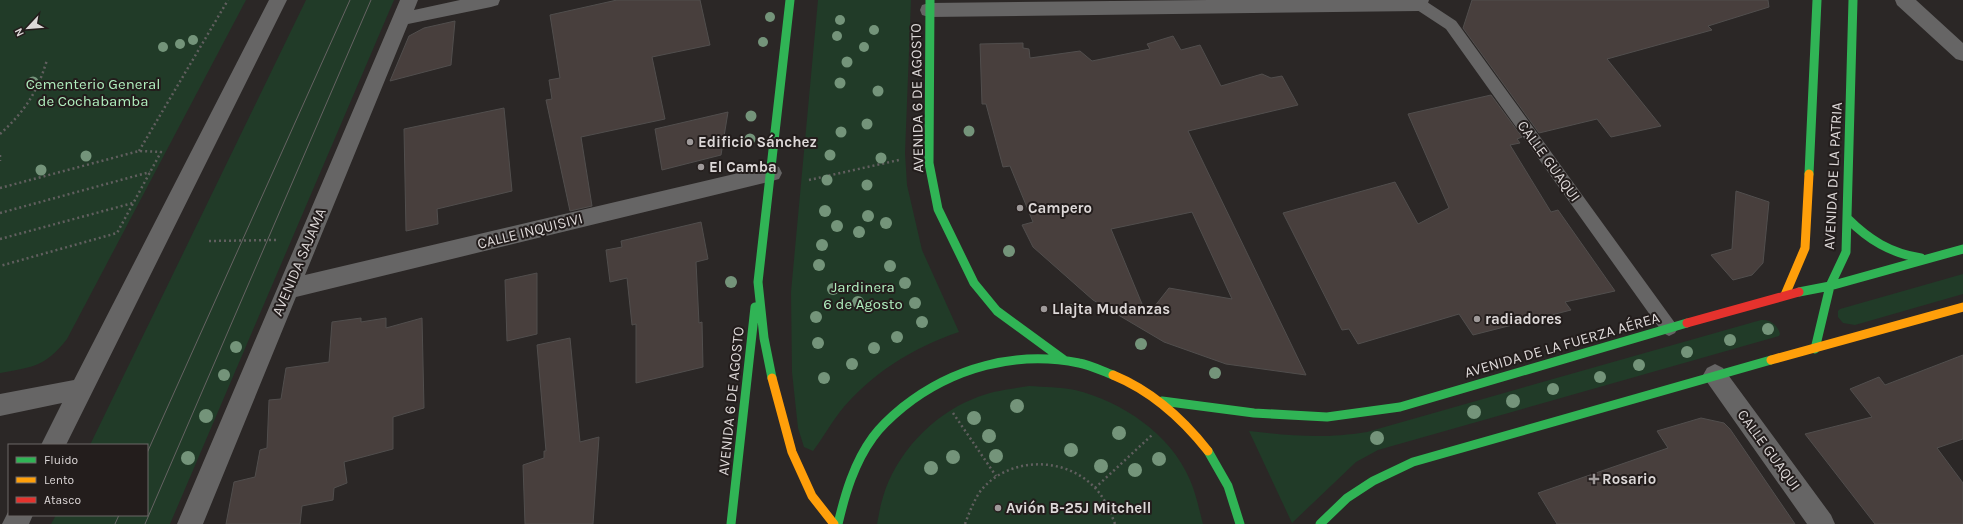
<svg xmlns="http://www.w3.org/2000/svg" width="1963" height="524" font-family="Karla,sans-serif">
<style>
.green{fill:#213b28}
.building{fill:#483f3d;stroke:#514e4d;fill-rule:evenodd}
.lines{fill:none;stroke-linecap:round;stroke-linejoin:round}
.path{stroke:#615f5f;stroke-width:2.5;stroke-dasharray:2 3;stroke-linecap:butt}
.lane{fill:#666565;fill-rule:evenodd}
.street{fill:#666565;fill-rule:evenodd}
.fast{stroke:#30b455;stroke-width:9}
.slow{stroke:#ff9f0a;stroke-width:9}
.jam{stroke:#e5322d;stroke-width:9}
.tram{stroke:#666363;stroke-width:1}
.tree{fill:#74947a}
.poi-dot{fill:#9f9a9a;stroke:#231d1c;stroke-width:1.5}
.labels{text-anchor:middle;stroke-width:4;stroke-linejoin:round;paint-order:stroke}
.park-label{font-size:15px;fill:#b0eebe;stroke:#231d1c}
.street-label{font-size:15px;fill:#ddd8d8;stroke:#231d1c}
.poi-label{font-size:15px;font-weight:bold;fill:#ddd8d8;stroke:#231d1c;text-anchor:start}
</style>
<rect width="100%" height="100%" fill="#2b2726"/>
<path class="green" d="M0,0h246l-179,339c-22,28 -34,28 -67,34z
M306,0h88l-224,524h-119l5,-9h91v-70h-57z
M818,0h93l-6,153 2,32 15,65 37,82c-47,16 -89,42 -120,81 -9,12 -17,26 -26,38l-9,-4 -6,-19 -6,-56 -1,-80z
M1963,274v20l-108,31 -12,-2 -5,-6v-6l2,-2z
M1761,320c9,-1 17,5 19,14l-1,2 -401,114 -22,12 -64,61 -43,-92c44,5 74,8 118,1z
M1029,386c15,1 31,1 46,4 46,11 96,44 115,90 6,14 9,29 13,44h-326c2,-9 3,-18 6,-27 12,-42 49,-82 90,-98 17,-8 37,-10 56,-13z"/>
<path class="building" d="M617,0h83l10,45 -58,12 13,62 -84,18 11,69 -22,5 -24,-111 6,-1 -3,-19 11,-2 -10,-63z
M1472,0h296l1,7 -61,19 4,4 -105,29 54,67 -50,11 -14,-18 -58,14 -76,-105z
M455,21l-4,44 -61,16 19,-45 15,-8z
M1173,36l8,14 19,-5 21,41 41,-12 9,4 11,-2 16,29 -110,26 118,244 -80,-11 -62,-22 -71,-42 -60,-53 -11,-22 11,-3 -23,-56 -7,1 -17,-63h-4l-2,-60 43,-1v5l6,1 1,9 50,-7 12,10 58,-12 -3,-5zM1192,212l40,87 -63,-11 -22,28 -36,-87z
M1491,95l31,42 -5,2 3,4 -10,2 41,67 7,-2 57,81 -50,11 6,8 -98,25 -14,-21 -101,30 -9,-15 -7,1 -59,-117 112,-31 23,42 31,-16 -41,-94z
M504,108l8,83 -75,18 1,15 -32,7 -2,-102z
M728,112l-7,43 -59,15 -7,-41z
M1736,191l33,11 -6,61 -11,12 -19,5 -22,-25 21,-6z
M701,222l7,37 -12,3 3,61 3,-1 1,45 -67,16v-59l-4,1 -5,-47 -17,4 -4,-32 16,-3 -1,-6z
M537,273v61l-30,7 -2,-61z
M361,318v4l25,-4v10l36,-10 2,90 -31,9v32l-49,13 3,21 -13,5 -1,12 -31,6 -2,18h-74l8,-42 21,-5 5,-27 7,-2 2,-48 12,-1 5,-31 43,-6 3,-40z
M570,338l10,104 19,-5 -6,87h-68l-2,-59 21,-7v-7h2l-9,-106z
M1963,355v84l-26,9 26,35v41h-88l-70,-90 67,-17 -22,-28 29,-12 6,8z
M1701,418l23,5 6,6 65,95h-238l-19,-31 130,-45 -11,-17z"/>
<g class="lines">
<path class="path" d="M0,134c25,-23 37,-41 47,-74
M139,151l89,-151
M0,155v6
M809,180l90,-20
M0,188l139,-37 22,1 -44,81 -117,33
M0,213l150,-41
M0,239l133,-36
M209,241l68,-1
M953,413l43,63
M1095,488l57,-53
M965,524c4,-11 8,-21 14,-31 27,-37 87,-38 117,-4 9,10 14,22 19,35"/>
<path class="lane" d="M1414,0h10l32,21 219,302 3,5 -3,5 -6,3 -6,-3 -217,-304 -32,-21 -2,-4z"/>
<path class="street" d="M269,0h18l-221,445h-25l21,-42 -62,13v-22l74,-14z
M400,0h18l-4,10 46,-10h40l-2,5 -7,2 -83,17 -103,251 467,-110 7,2 3,6 -3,6 -7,2 -476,116 -93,227h-26z
M1209,0h220l-3,9 -7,2 -490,6 -7,-2 -2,-5 2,-5 7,-2z
M1895,0h21l47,43v18l-7,-2 -59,-54z
M1715,364l8,4 108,147 4,9h-28l-100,-142 -4,-7 4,-7z
M9,510v5h24l-4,9h-27z"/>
<path class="fast" d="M930,0l-1,163 9,46 36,74 23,28 67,49
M1809,174l8,-174
M1847,218c22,22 43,35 74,40
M1799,292l31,-6 133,-37
M1815,349l15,-63 16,-34 7,-252
M772,378l-8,-40 -6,-56 32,-282
M1162,401l92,12 73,4 73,-10 287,-84
M1208,451l20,35 12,38
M731,524l24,-217
M838,524c7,-30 16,-61 35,-87 8,-11 19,-21 30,-30 49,-39 113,-57 176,-44 11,2 23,8 34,12
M1320,524l27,-26 26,-17 40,-19 358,-102"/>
<path class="slow" d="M1785,295l20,-47 4,-74
M1771,360l192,-53
M1113,375c39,16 69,43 95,76
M772,378l20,74 20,44 22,28"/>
<path class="jam" d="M1687,323l112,-31"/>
<path class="tram" d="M147,453l203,-453
M115,524l4,-9
M145,524l226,-524"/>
</g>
<g class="tree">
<circle cx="770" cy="17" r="5"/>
<circle cx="840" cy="20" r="5"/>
<circle cx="874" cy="30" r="5"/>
<circle cx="837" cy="36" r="5"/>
<circle cx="193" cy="40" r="5"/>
<circle cx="763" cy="42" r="5"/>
<circle cx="180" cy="44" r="5"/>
<circle cx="163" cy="47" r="5"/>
<circle cx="864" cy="47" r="5"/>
<circle cx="847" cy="62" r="5.5"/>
<circle cx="33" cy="82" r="5.5"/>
<circle cx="840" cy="83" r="5.5"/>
<circle cx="878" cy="91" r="5.5"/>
<circle cx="751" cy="116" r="5.5"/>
<circle cx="867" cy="124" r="5.5"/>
<circle cx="969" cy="131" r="5.5"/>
<circle cx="841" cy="132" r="5.5"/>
<circle cx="750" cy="139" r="5.5"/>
<circle cx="830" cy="155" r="5.5"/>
<circle cx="86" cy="156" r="5.5"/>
<circle cx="881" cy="158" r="5.5"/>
<circle cx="41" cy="170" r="5.5"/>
<circle cx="827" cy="180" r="5.5"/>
<circle cx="867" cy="185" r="5.5"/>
<circle cx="825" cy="211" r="6"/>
<circle cx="868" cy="216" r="6"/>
<circle cx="886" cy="223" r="6"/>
<circle cx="837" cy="226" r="6"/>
<circle cx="859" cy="232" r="6"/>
<circle cx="822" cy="245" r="6"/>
<circle cx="1009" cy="251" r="6"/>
<circle cx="819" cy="265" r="6"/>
<circle cx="890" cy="266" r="6"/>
<circle cx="731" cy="282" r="6"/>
<circle cx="905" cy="283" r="6"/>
<circle cx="833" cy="289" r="6"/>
<circle cx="858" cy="302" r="6"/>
<circle cx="915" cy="303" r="6"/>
<circle cx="1069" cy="310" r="6"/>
<circle cx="816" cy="317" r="6"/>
<circle cx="922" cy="322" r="6"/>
<circle cx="1768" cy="329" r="6"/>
<circle cx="897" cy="337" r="6"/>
<circle cx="1730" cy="340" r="6"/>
<circle cx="818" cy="343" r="6"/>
<circle cx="1141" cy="344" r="6"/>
<circle cx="236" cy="347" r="6"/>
<circle cx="874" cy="348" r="6"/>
<circle cx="1687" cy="352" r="6"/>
<circle cx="852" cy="364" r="6"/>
<circle cx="1639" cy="365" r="6"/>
<circle cx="1215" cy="373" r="6"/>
<circle cx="224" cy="375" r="6"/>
<circle cx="1600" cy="377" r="6"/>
<circle cx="824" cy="378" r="6"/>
<circle cx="1553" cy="389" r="6"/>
<circle cx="1513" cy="401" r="7"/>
<circle cx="1017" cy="406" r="7"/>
<circle cx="1474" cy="412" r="7"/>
<circle cx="206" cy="416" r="7"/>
<circle cx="974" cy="418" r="7"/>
<circle cx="1119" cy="433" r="7"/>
<circle cx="989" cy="436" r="7"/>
<circle cx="1377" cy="438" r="7"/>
<circle cx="1071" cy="450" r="7"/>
<circle cx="996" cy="456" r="7"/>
<circle cx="953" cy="457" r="7"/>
<circle cx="188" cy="458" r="7"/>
<circle cx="1159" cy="459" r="7"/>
<circle cx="1101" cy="466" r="7"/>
<circle cx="931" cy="468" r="7"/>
<circle cx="1135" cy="470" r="7"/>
</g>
<g class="poi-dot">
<circle cx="690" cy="142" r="4"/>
<circle cx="701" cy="167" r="4"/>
<circle cx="1020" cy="208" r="4"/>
<circle cx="1044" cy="309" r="4"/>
<circle cx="1477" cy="319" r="4"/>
<path d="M1592 473h4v4h4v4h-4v4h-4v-4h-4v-4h4z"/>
<circle cx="998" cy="508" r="4"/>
</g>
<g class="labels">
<g class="park-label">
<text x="93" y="89">Cementerio General<tspan x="93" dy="17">de Cochabamba</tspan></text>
<text x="863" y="292">Jardinera<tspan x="863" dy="17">6 de Agosto</tspan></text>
</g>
<g class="street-label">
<text transform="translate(917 98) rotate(-91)" y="5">AVENIDA 6 DE AGOSTO</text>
<text transform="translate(1549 161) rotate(54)" y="5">CALLE GUAQUI</text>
<text transform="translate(1833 176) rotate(-87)" y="5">AVENIDA DE LA PATRIA</text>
<text transform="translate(530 231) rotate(-14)" y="5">CALLE INQUISIVI</text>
<text transform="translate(299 262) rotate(-67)" y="5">AVENIDA SAJAMA</text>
<text transform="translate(1562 345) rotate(-16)" y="5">AVENIDA DE LA FUERZA AÉREA</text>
<text transform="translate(731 401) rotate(-84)" y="5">AVENIDA 6 DE AGOSTO</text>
<text transform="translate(1769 450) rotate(54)" y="5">CALLE GUAQUI</text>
</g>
<g class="poi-label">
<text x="698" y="147">Edificio Sánchez</text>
<text x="709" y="172">El Camba</text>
<text x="1028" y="213">Campero</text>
<text x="1052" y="314">Llajta Mudanzas</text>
<text x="1485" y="324">radiadores</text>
<text x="1602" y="484">Rosario</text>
<text x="1006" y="513">Avión B-25J Mitchell</text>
</g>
</g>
<rect x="8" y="444" width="140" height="72" fill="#231d1c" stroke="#6d6867"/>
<rect x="16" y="457" width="20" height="6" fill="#30b455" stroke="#6d6867"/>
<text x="44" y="464" font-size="12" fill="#ddd8d8">Fluido</text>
<rect x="16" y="477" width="20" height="6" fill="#ff9f0a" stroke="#6d6867"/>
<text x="44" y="484" font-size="12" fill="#ddd8d8">Lento</text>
<rect x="16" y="497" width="20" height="6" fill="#e5322d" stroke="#6d6867"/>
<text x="44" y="504" font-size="12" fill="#ddd8d8">Atasco</text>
<g transform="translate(28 28) rotate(244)" stroke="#231d1c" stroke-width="3" paint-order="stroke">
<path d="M0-3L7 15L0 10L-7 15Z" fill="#ddd8d8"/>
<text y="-6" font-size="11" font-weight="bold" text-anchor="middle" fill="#ddd8d8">N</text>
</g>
</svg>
